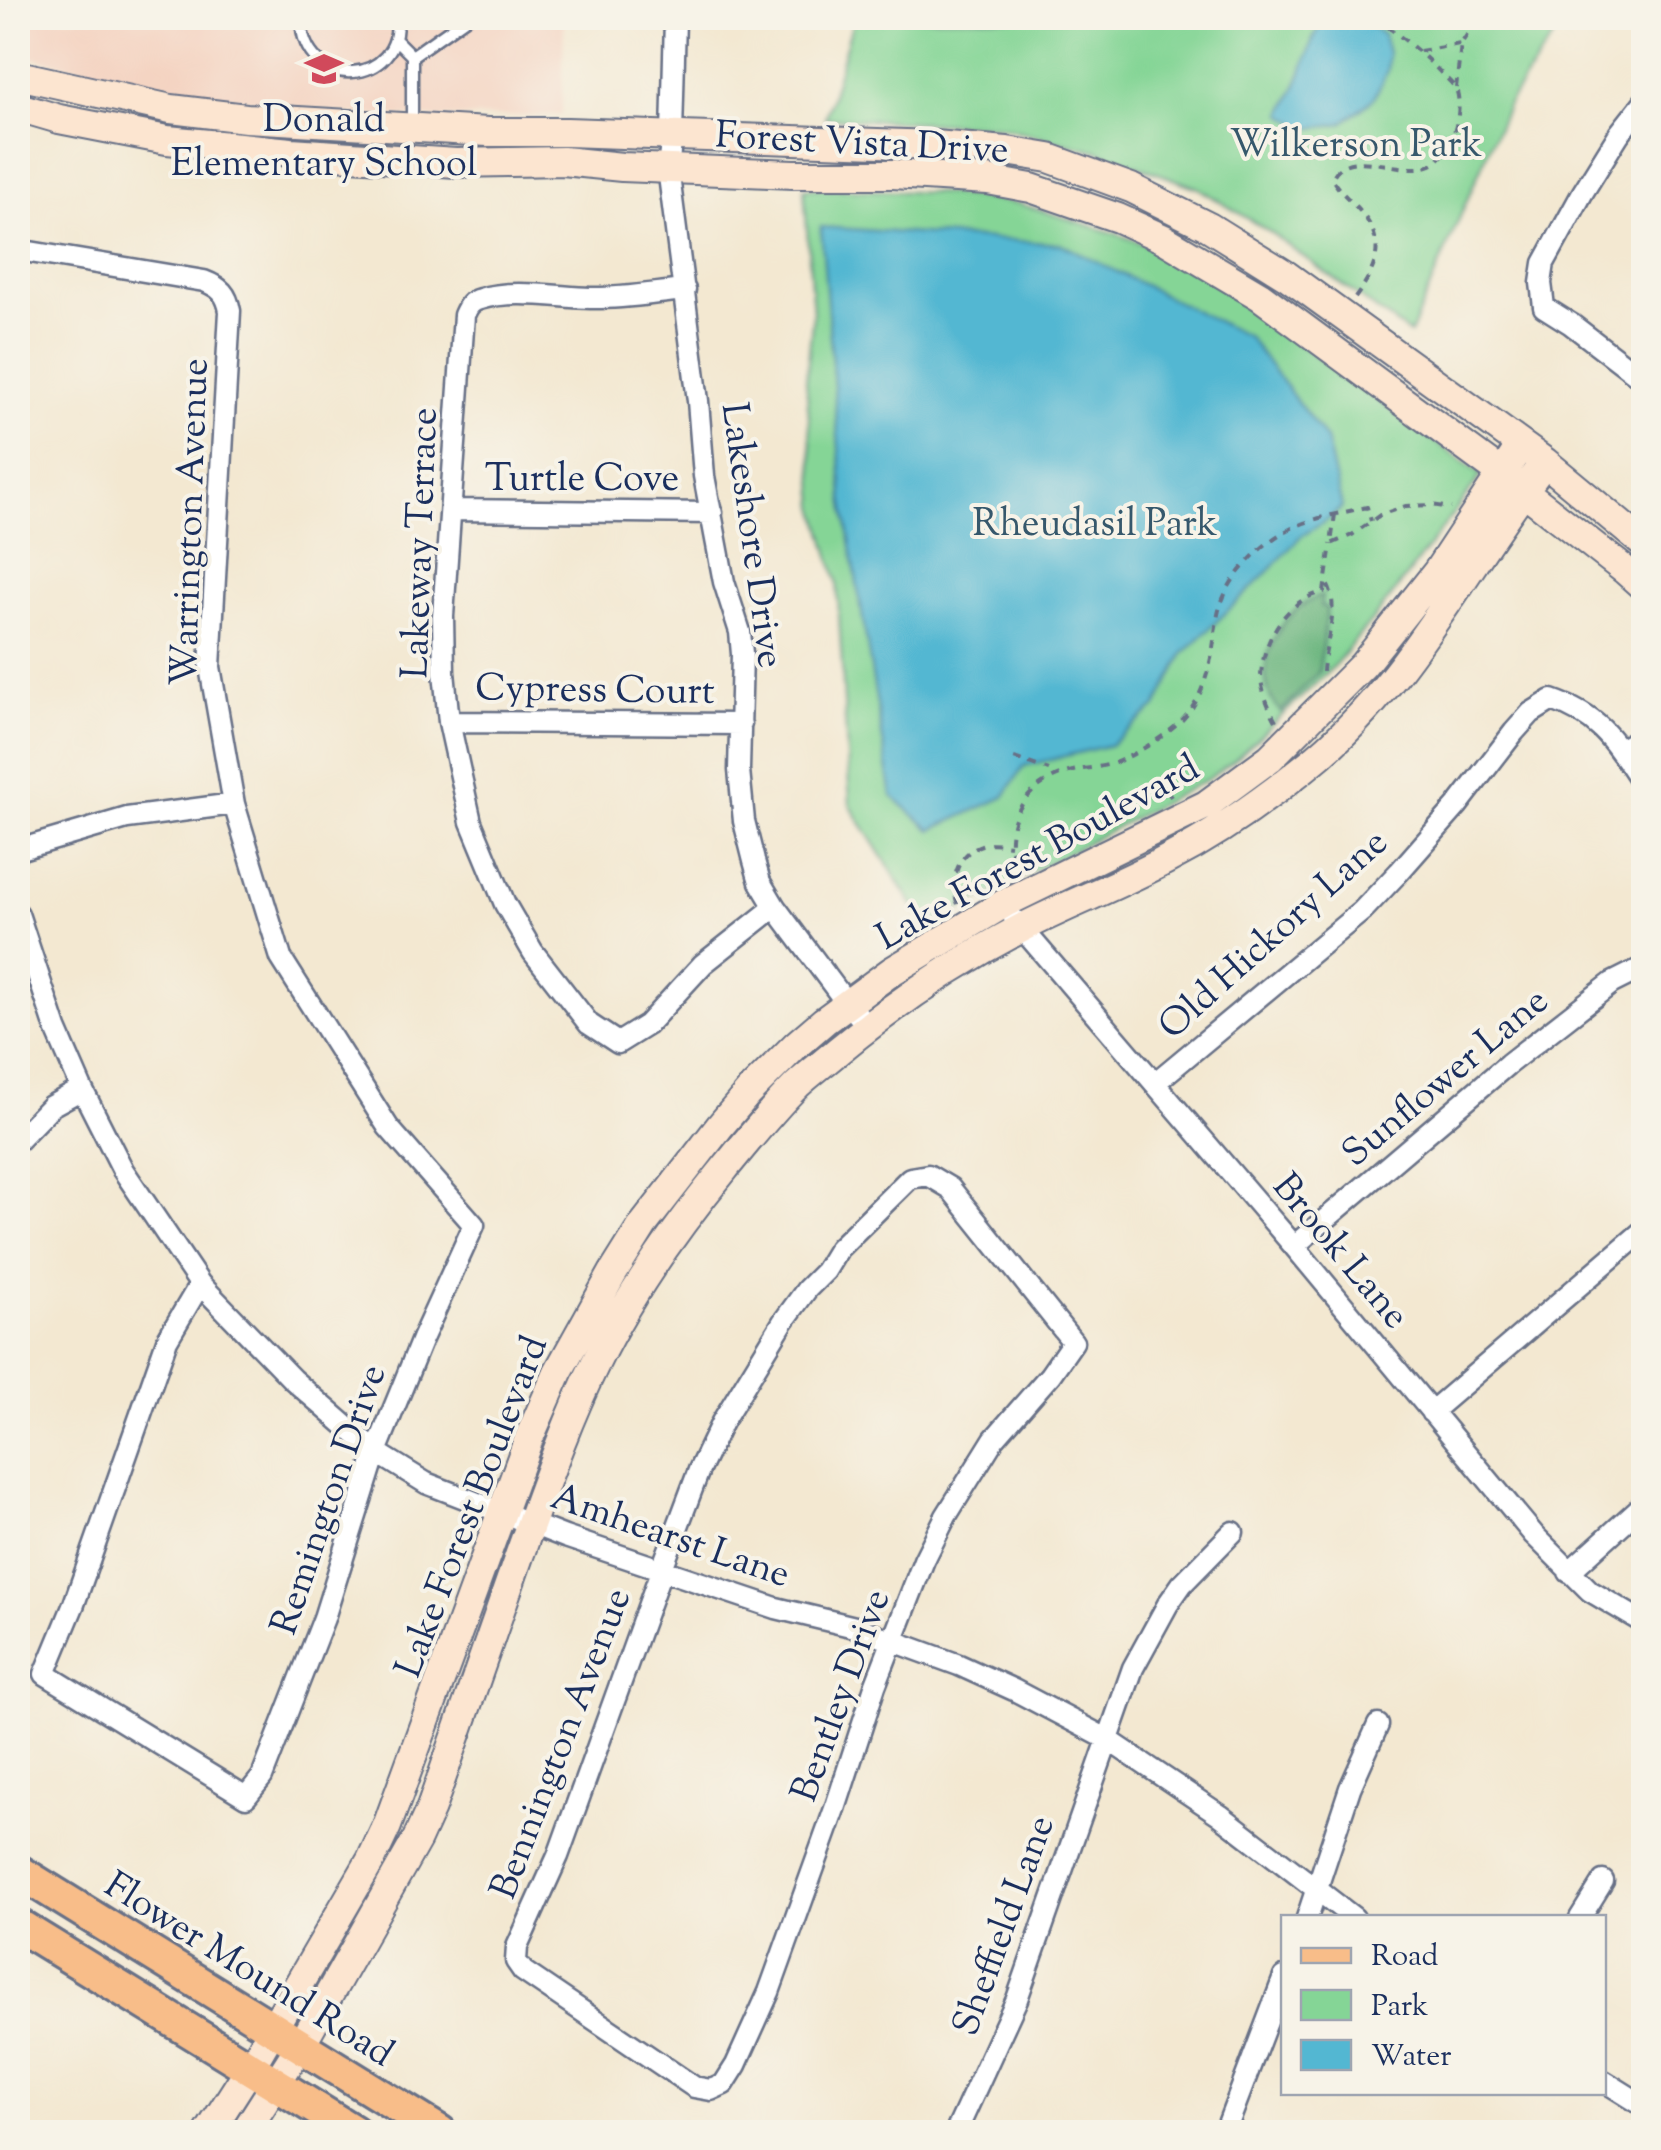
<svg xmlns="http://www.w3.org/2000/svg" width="1661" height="2150" font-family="'Sorts Mill Goudy',serif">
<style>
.built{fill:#f4d3c1}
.green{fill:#85d596;stroke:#50827a;stroke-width:2.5}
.forest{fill:#6cb67f;stroke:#44726e;stroke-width:2.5}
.water{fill:#53b7d2;stroke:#377398;stroke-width:2.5}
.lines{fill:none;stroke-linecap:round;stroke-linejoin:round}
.lane-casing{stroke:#677086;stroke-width:15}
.street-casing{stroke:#677086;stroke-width:25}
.secondary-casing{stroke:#677086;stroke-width:32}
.primary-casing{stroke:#677086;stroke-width:38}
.path{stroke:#677086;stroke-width:4;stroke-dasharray:8 8;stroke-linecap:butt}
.lane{stroke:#fff;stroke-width:10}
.street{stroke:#fff;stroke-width:20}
.secondary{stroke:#fce5d0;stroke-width:28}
.primary{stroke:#f8bd89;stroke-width:32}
.labels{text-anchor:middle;stroke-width:8;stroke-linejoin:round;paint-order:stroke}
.poi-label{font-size:38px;fill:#1b2f5e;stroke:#f7f3e8}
.street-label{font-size:38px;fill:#1b2f5e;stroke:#f7f3e8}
.park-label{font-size:38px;fill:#36586c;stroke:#f7f3e8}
</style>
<rect width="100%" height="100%" fill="#f7f3e8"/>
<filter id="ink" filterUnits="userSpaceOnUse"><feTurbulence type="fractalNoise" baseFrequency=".01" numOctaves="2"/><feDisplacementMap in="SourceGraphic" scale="20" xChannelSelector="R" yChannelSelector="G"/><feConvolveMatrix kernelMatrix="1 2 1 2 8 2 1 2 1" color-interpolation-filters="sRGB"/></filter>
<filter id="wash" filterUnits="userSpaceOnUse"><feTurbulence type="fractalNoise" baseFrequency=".0048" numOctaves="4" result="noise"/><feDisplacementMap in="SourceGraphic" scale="40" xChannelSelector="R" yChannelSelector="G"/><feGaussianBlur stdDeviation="2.25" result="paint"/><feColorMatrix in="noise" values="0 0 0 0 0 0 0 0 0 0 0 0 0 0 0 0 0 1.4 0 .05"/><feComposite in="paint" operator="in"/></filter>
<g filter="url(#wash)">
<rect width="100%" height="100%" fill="#f3e8d1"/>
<path class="built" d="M18,18h546l-2,97 -121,3 -92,-4 -122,-17 -98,-18 -111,-25z"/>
<path class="green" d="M854,18h712l-58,86 -98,230 -139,-101 -73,-45 -101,-37 -99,-25 -173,-8z
M804,188l137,5 76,10 100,31 60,22 305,219 -94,126 -55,66 -97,92 -28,20 -281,148 -77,-122 -13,-224 -21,-74 -10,-127 7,-67z"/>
<path class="forest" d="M1322,596l-1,10 6,2 -8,64 -38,40c-36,-35 -3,-105 41,-116z"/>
<path class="water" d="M1331,18h30l22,17 5,18 -1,18 -13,27 -32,25 -35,6 -24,-15c6,-13 13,-26 18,-39 7,-19 11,-47 30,-57z
M821,227l240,17 187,93 78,102 16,68 -13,12 -29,18 -32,35 -84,81 -28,54 -46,38 -86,21 -20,31 -73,33 -39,-34 -49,-298z"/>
</g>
<g filter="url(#ink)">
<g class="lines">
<g class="lane-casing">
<path id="lane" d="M301,18c2,79 104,65 95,0
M395,39l17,17v71
M412,56l54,-38"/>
</g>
<g class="street-casing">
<path id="street" d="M675,18l-3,117 -4,33 30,233 6,75 20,106 16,50 2,22 -3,116 5,51 10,40 6,21 15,25 67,90 26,29
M1644,102l-25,32 -36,58 -39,71 -3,20 3,24 27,17 73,56
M18,250l186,31c16,6 23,13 26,30l-20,356 24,137 47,154 107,169 86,98 -52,114 -46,113 -52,166 -62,159 -16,20 -201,-123 29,-70 93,-264 33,-56
M685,290c-32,3 -64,9 -95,8 -32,-1 -80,-9 -110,1 -9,2 -12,7 -16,16l-21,301 1,56 5,50 22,100 34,82 28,48 56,72 29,19 29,-18 56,-61 72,-57
M451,510l261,3
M449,722l292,2
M1620,750l24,-14
M18,850l109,-32 107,-14
M18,914l38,115 26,60 41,81 77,114 92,95 84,73 50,31 139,54 211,71 79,19 104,38 55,25 93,49 113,76 134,103
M1014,919l280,327 240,289 56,56 54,32
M1156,1082l206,-171 37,-39 58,-66 57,-74 17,-19 21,-13c50,17 63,43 92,86
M18,1140l33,-34 31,-17
M928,1175l22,13 123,154 -23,33 -56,64 -48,77 -22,44 -49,126 -39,120 -67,186 -33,73 -12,19 -13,6 -17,-3 -171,-116 -7,-10 1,-14 41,-91 103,-285 38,-101 23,-48 61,-100 24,-33 18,-18 14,-23 71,-70z
M1294,1246l214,-182 104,-81 32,-16
M1431,1412l213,-182
M1569,1572l75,-68
M1307,1918l43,-130 28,-63
M1580,1918l23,-37
M1604,2081l40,25
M956,2132l61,-133 116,-331 35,-64 14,-20 51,-52
M1225,2132l59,-155"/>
</g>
<g class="secondary-casing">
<path id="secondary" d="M18,75l153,34 75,9 242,14h79l367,13 73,6 42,7 82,30 78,39 77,48 259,187 99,82
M18,107l41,12 108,21 124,12 165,11 107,-2 59,6 172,7h99l95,6 43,8 87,30 46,21 96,57 242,178 124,97 18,16
M209,2132l41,-64 121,-208 16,-34 142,-388 29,-66 55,-99 30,-48 77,-99 28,-33 48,-48 28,-24 68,-50 113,-68 201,-98 64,-47 93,-93 74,-93 84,-127
M245,2132l55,-86 117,-207 14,-31c29,-83 58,-166 87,-249 24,-66 46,-132 77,-195 34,-70 80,-135 130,-196 23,-28 46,-57 72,-83 13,-12 28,-23 42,-35 56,-46 116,-87 181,-121 48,-25 100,-44 148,-70 48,-25 94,-57 136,-91 104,-81 161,-204 241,-306"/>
</g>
<g class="primary-casing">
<path id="primary" d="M18,1871l422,261
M18,1925l336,207"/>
</g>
<path class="path" d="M1420,51l40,-7
M1456,88l5,-44 17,-26
M1355,298c22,-31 33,-55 4,-88 -9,-10 -20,-19 -27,-31 14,-36 70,-1 99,-14 9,-4 15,-15 19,-23 7,-13 12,-39 6,-53 -3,-5 -11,-12 -15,-16 -20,-21 -42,-38 -65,-55
M1335,514l-4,30 21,-9 28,-20 26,-9 25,-1 20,3
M1323,672c1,-27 18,-65 4,-88
M1276,721c-7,-13 -15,-31 -15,-45 2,-37 26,-77 63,-84l7,-48
M1014,758l35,12
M1160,780l11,17
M1017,873c-18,-46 5,-88 52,-101 14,-4 30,-4 45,-9 19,-7 50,-26 65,-40 21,-19 29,-48 34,-75 2,-13 3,-26 6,-38 5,-17 15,-34 27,-46 36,-42 70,-45 121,-57l4,14
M958,904c-10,-22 0,-54 27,-60 8,-2 17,0 25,1"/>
<use href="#lane" class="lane"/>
<use href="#street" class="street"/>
<use href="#secondary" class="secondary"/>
<use href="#primary" class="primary"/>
</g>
</g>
<defs>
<g id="school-bare" transform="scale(3)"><path d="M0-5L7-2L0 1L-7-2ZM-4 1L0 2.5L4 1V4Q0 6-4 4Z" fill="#d1495b" stroke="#f7f3e8" stroke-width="2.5" paint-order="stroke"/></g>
</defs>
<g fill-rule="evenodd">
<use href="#school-bare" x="324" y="69"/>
</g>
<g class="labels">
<g class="poi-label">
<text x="324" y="131">Donald<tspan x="324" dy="44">Elementary School</tspan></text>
</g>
<g class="street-label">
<text transform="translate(862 141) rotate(3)" y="13">Forest Vista Drive</text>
<text x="582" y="490">Turtle Cove</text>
<text transform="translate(188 522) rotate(-88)" y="13">Warrington Avenue</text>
<text transform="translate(754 535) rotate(82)" y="13">Lakeshore Drive</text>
<text transform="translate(418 543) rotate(-88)" y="13">Lakeway Terrace</text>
<text transform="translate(595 688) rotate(1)" y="13">Cypress Court</text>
<text transform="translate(1037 851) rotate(-29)" y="13">Lake Forest Boulevard</text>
<text transform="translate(1272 933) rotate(-42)" y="13">Old Hickory Lane</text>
<text transform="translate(1444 1076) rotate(-40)" y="13">Sunflower Lane</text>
<text transform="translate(1342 1250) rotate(50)" y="13">Brook Lane</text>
<text transform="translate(327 1499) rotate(-71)" y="13">Remington Drive</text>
<text transform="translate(470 1506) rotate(-69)" y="13">Lake Forest Boulevard</text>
<text transform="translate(671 1534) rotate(19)" y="13">Amhearst Lane</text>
<text transform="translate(839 1695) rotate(-70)" y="13">Bentley Drive</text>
<text transform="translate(559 1743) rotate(-69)" y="13">Bennington Avenue</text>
<text transform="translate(1002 1925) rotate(-70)" y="13">Sheffield Lane</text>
<text transform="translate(250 1968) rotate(32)" y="13">Flower Mound Road</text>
</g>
<g class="park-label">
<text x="1356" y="156">Wilkerson Park</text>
<text x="1095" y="535">Rheudasil Park</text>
</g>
</g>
<rect width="1661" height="2150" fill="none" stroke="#f7f3e8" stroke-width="60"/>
<rect x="1281" y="1915" width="325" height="180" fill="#f7f3e8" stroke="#9fa5b1" stroke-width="2.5"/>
<rect x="1301" y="1948" width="50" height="15" fill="#f8bd89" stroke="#9fa5b1" stroke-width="2.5"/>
<text x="1371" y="1965" font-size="30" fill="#1b2f5e">Road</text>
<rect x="1301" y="1990" width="50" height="30" fill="#85d596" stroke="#9fa5b1" stroke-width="2.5"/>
<text x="1371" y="2015" font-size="30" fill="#1b2f5e">Park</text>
<rect x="1301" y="2040" width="50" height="30" fill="#53b7d2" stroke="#9fa5b1" stroke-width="2.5"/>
<text x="1371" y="2065" font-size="30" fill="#1b2f5e">Water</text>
</svg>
